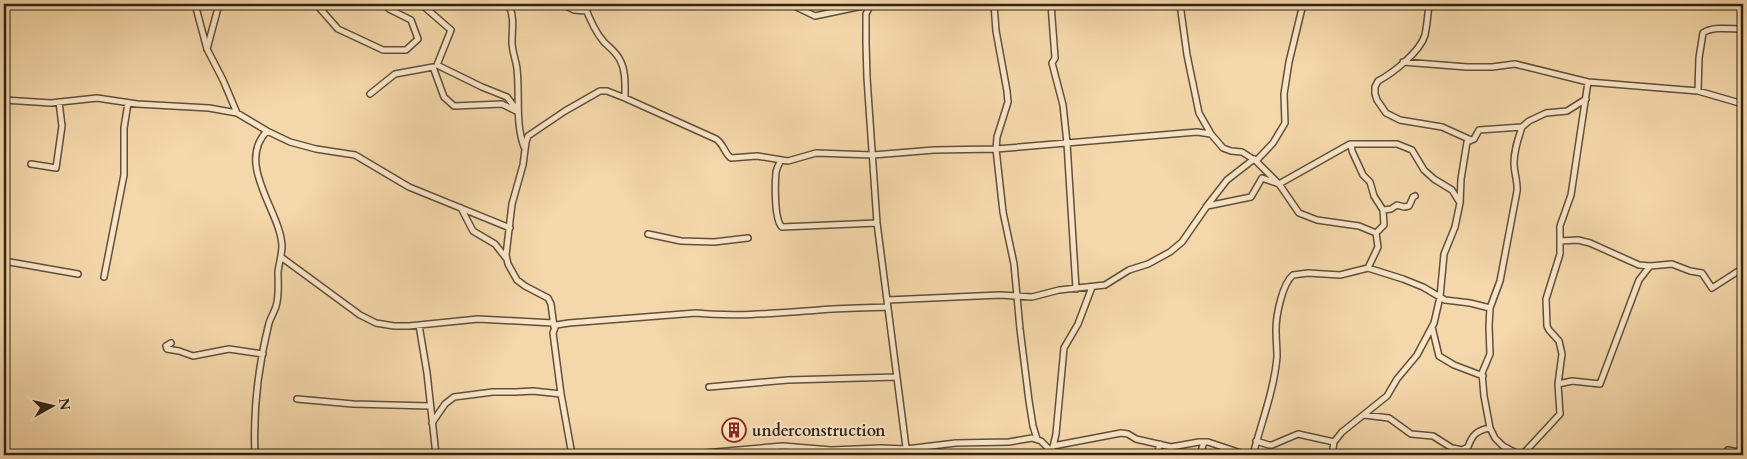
<svg xmlns="http://www.w3.org/2000/svg" width="1747" height="459" font-family="Cardo,serif">
<style>
.lines{fill:none;stroke-linecap:round;stroke-linejoin:round}
.minor-casing{stroke:#60503a;stroke-width:8}
.minor{stroke:#f8e5c8;stroke-width:5}
.labels{text-anchor:middle;stroke-width:4;stroke-linejoin:round;paint-order:stroke}
.poi-label{font-size:16px;font-weight:bold;fill:#2f2315;stroke:#f8e5c8;text-anchor:start}
</style>
<rect width="100%" height="100%" fill="#f4d7aa"/>
<filter id="stains"><feTurbulence type="fractalNoise" baseFrequency=".004" numOctaves="4"/><feColorMatrix values="0 0 0 0 .2 0 0 0 0 .09 0 0 0 0 .02 0 0 0 .5 -.17"/></filter>
<radialGradient id="worn" r=".72"><stop offset=".6" stop-color="#630" stop-opacity="0"/><stop offset="1" stop-color="#630" stop-opacity=".3"/></radialGradient>
<g class="lines">
<g class="minor-casing">
<path id="minor" d="M195,4l12,45 16,31 14,33
M316,4l22,25 45,21h23l12,-11 -7,-19 -22,-11v-5
M421,4l30,26 -14,35 45,22 25,10 10,13
M508,4c7,12 4,25 4,38 0,9 4,18 5,27 3,27 -2,53 7,78
M558,4l8,2 8,4 13,1
M584,4c4,11 12,29 20,38 6,6 12,10 16,18 6,11 5,26 5,38
M790,4l25,12 57,-12
M874,4l-5,4 -3,6v29l1,35 10,145 30,232
M994,4l2,27 11,60 1,11 -11,35 -1,12 7,63 11,52 6,65 9,72 4,25 4,13
M1051,4l4,54 -3,5 11,42 4,38 9,146
M1180,4l7,51 12,58 12,21 12,14 8,3 11,1 14,9 23,23 20,29 18,7 42,6 17,7 2,14 -10,21
M1429,4c-1,10 -2,21 -4,31 -5,17 -32,38 -47,46l-3,6v7l2,6 9,13 14,7 42,7 29,13
M207,49l12,-45
M1403,62l64,5h25l23,-3 73,18 110,9 45,13
M1698,91l1,-33 4,-25c10,-7 28,-4 40,-4
M370,94l25,-20 38,-7 11,30 10,9 48,-2 16,8
M4,100l47,3 46,-5 40,6 72,4 28,5 30,18 23,11 26,7 39,6 54,32 101,41
M1742,104l1,-9
M1351,144l1,7 11,24 7,7 4,14 9,14 1,15 -8,8
M781,160c-2,4 -4,7 -5,12 -1,11 -2,48 6,55l95,-4
M1256,161l17,-18 12,-20 -1,-29 5,-32 14,-58
M31,164l25,4 6,-42 -3,-24
M1206,207l21,-27 27,-21
M461,208l12,23 22,13 11,14
M1383,210l8,-1 6,-4 7,2 5,-1 4,-9 2,-1
M648,234l33,7 33,1 34,-4
M1560,241l18,-1 12,3 49,22 11,1 22,-2 18,7 12,2 10,15 31,-20
M281,257l79,58 16,8 18,3h15l69,-7 75,4
M4,261l74,13
M104,277l20,-102v-47l4,-25
M887,300l113,-5 32,2 27,-7 46,-5 24,-15 19,-6 22,-12 12,-10 25,-36 44,-9 11,-19 17,6 71,-40h47l15,6 12,20 10,9 18,11 8,13
M419,325l8,48 9,82
M554,327l-3,-23 -3,-6 -23,-12 -8,-6 -9,-16 -2,-9 6,-51 11,-39 3,-23 2,-6 37,-25 35,-20h7l18,7 91,41c8,5 8,14 15,19l26,-2 31,5 28,-8 57,2 61,-5 62,-1 201,-17 14,2
M1432,327l7,29 15,9 29,11
M171,343l-5,3 1,3 12,2 14,5 36,-7 34,5
M1558,384l14,-3 28,3 39,-104 11,-14
M709,387l79,-7 109,-3
M297,399l56,5 77,2
M1364,415l25,3 22,16 22,2 19,12 10,2 6,-3c4,-12 9,-17 22,-19
M432,423l13,-19 9,-7 39,-5h23l17,-1 28,3
M1256,441l13,4h3l26,-11 36,8
M1053,446l68,-13 7,1 8,5 35,8 28,-5h9l39,13
M1053,447l3,-13 8,-86 14,-24 14,-37
M1728,450l15,3
M255,455c-2,-44 3,-88 14,-132 2,-7 7,-13 8,-21 2,-10 1,-20 1,-30 1,-9 4,-17 4,-26 -1,-34 -47,-82 -15,-115
M572,455l-11,-61 -8,-61 3,-8 13,-2 127,-10c41,4 82,0 123,-3 23,-2 46,-2 69,-3
M645,455l15,-2h44l79,-7 48,4 50,-2 25,1 50,-6 53,-1 23,-4 9,3 11,11
M1157,455l3,-11
M1200,455l4,-13
M1253,455c8,-32 21,-64 24,-98 0,-9 -1,-18 -1,-27 0,-14 6,-46 17,-55l15,-2 32,2 28,-7 35,11 20,8 22,13 25,3 20,5
M1332,455l2,-13 8,-10 45,-36 10,-17 20,-24 17,-32 6,-26 4,-43 11,-27 5,-24 1,-24 6,-37 7,-3 5,-9 43,-3 7,-6 17,-8 21,-2 19,-12
M1520,455l-17,-9 -8,-8 -5,-10 -6,-32 -2,-23 8,-19 -1,-28 1,-18 10,-27 17,-90c1,-9 -3,-18 -3,-28 0,-13 4,-24 8,-36
M1522,455l38,-41 -2,-30 4,-30 -3,-13 -10,-11 -2,-4 -1,-27 14,-45v-28l11,-31 17,-113"/>
</g>
<use href="#minor" class="minor"/>
</g>
<defs>
<g id="building-ring" transform="scale(1.25)"><circle r="9.5" fill="#f8e5c8" stroke="#8f2418" stroke-width="1.5"/><path d="M-4-6H4V6H1V3H-1V6H-4ZM-2.5-4.3h1.7v1.8h-1.7ZM.8-4.3h1.7v1.8H.8ZM-2.5-1h1.7V.8h-1.7ZM.8-1h1.7V.8H.8Z" fill="#8f2418"/></g>
</defs>
<g fill-rule="evenodd">
<use href="#building-ring" x="734" y="430"/>
</g>
<g class="labels">
<g class="poi-label">
<text x="752" y="436">underconstruction</text>
</g>
</g>
<rect width="1747" height="459" fill="none" stroke="#f4d7aa" stroke-width="20"/>
<rect x="5" y="5" width="1737" height="449" fill="none" stroke="#2f2315" stroke-width="2.5"/>
<rect x="10" y="10" width="1727" height="439" fill="none" stroke="#2f2315"/>
<g transform="translate(52 406) rotate(82)" stroke="#f8e5c8" stroke-width="4" paint-order="stroke">
<path d="M0-4L9 19L0 12L-9 19Z" fill="#2f2315"/>
<text y="-8" font-size="14" font-weight="bold" text-anchor="middle" fill="#2f2315">N</text>
</g>
<rect width="100%" height="100%" filter="url(#stains)"/>
<rect width="100%" height="100%" fill="url(#worn)"/>
</svg>
